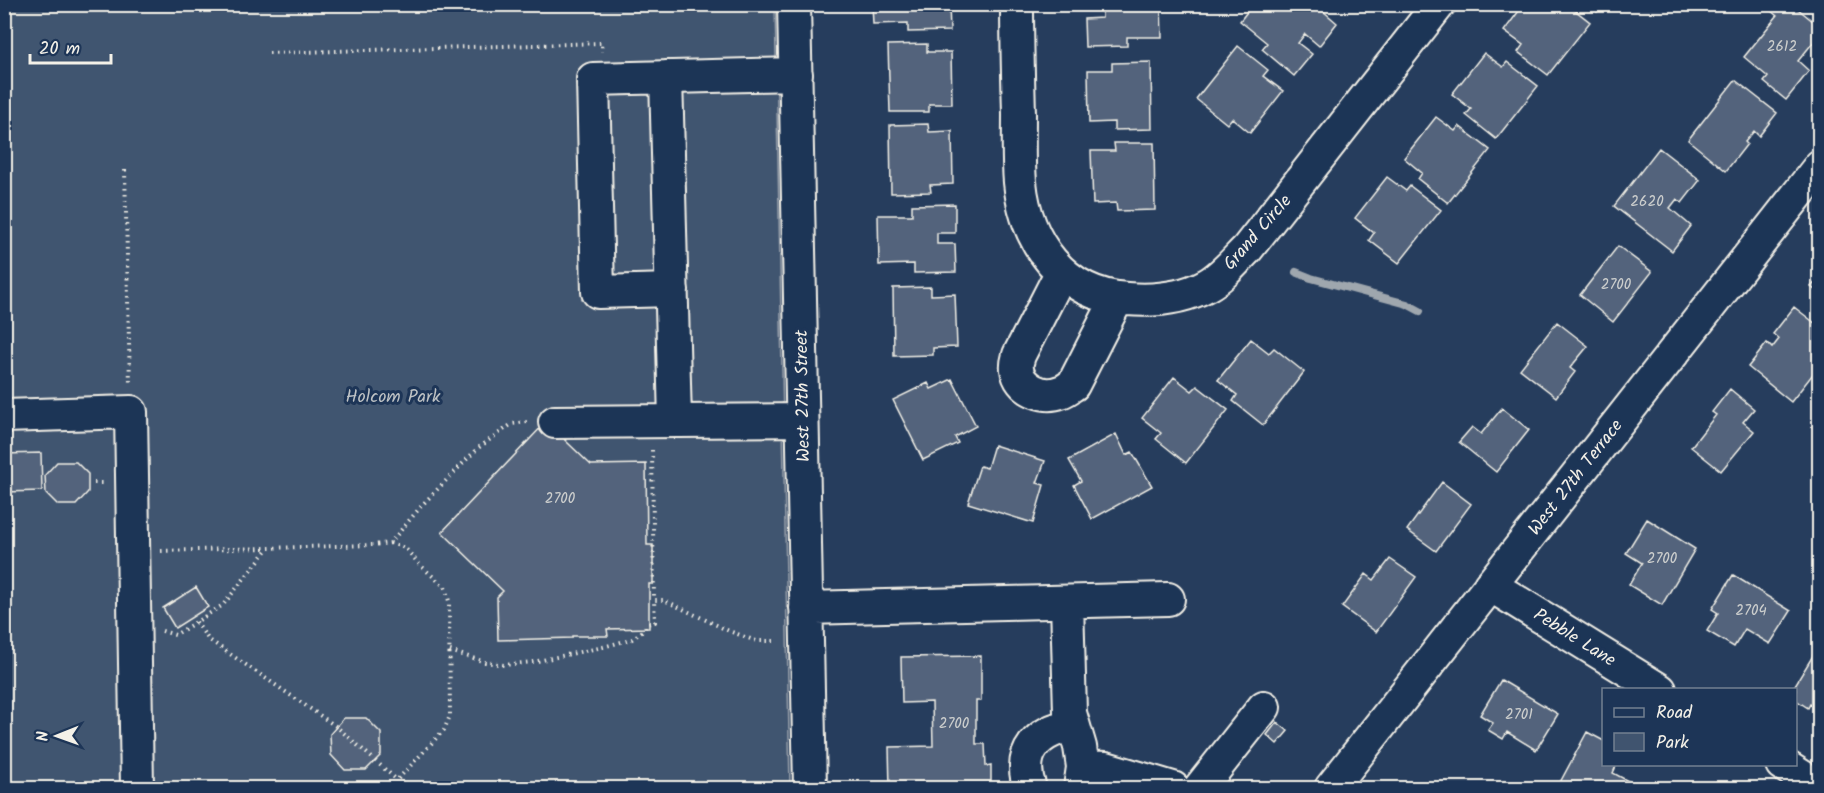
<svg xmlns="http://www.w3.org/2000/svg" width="1824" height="793" font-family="Kalam,sans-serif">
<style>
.green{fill:#40546f;stroke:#9aa2ac;stroke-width:1.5}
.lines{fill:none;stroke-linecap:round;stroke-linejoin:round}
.stream{stroke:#9fa7ae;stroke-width:8}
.building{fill:#52647b;stroke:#f4f1e8;stroke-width:1.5}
.minor-casing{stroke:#f4f1e8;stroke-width:36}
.path{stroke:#f4f1e8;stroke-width:4;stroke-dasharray:1.5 4.5;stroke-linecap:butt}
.minor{stroke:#1d3557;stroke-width:32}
.labels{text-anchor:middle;stroke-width:6;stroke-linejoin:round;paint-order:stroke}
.number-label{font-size:15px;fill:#cccecd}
.street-label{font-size:18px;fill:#f4f1e8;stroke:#1d3557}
.park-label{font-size:18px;fill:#bec2c4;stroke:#1d3557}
</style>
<rect width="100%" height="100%" fill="#263d5d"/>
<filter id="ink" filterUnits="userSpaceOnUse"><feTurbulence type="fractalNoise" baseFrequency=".0167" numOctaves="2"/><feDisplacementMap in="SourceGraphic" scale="12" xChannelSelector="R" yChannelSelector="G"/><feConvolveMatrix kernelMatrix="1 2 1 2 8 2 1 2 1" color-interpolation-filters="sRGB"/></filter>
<g filter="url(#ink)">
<path class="green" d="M5,5h770l15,783h-785z"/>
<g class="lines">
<path class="stream" d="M1296,272l15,6 96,26 13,7"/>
</g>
<path class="building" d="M112,4h35v5l-35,1z
M872,4h77l1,27 -42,1v-9l-35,1z
M1084,4h77l1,33h-35v9l-42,1 -1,-28 18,-1v-10h-18z
M1253,4h62l22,19 -18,23 -14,-12 -7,9 14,11 -18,22 -32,-27 5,-6 -27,-22z
M1524,4h43l23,18 -42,53 -30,-23 5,-7 -19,-14z
M1587,4h16l-6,8z
M1773,4h19l28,23v7l-22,27 11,10 -23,29 -22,-18 4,-5 -24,-20 33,-41 -8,-7z
M927,44v8h24l1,52h-23v8h-39l-2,-67z
M1238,46l30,24 -5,6 20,15 -33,42 -18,-15 -5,6 -31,-25z
M1484,53l19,14 4,-5 31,24 -42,53 -30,-24 5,-6 -19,-15z
M1151,62l1,67 -38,1v-8l-25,1 -1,-53h24v-7z
M1735,80l42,33 -18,23 -5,-5 -9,11 2,2 -21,27 -38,-31z
M1436,117l19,14 4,-5 31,24 -42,53 -30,-24 4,-6 -18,-15z
M928,124l1,8 23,-1 1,53 -23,1 1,7 -40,1 -1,-68z
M1114,143h40l1,67 -38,1 -1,-8 -23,1 -2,-53h24z
M1659,148l41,32 -18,23 -5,-4 -7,9 21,18 -19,25 -58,-45z
M1387,177l19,14 4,-5 31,24 -42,53 -30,-23 5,-7 -19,-15z
M955,204v29h-18v11h18l1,28 -42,1v-9l-35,1 -1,-50h34v-10z
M1618,246l34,26 -39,50 -33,-27z
M1820,277v17l-9,-7z
M931,287v8l24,-1 2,53 -24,1v7l-39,1 -1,-68z
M1794,307l26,20v38l-29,37 -43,-35 19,-24 5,5 7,-9 -6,-5z
M1557,322l31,24 -18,22 5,4 -19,25 -36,-28z
M1251,339l18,14 5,-5 30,24 -41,53 -30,-24 4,-6 -19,-15z
M1174,377l18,14 5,-5 31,24 -42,53 -30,-24 5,-6 -19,-15z
M952,379l24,47 -21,11 3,6 -35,17 -30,-60 35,-17 3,6z
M1730,389l24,20 -11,13 11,9 -33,40 -30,-24 25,-32 -4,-3z
M1502,408l27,22 -33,42 -37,-30 13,-15 9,7z
M546,422l45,43 55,-1 1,81h6v39h-4v44l-42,1 1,7h-36v2l-74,2 -1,-43 6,-6 -61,-59z
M1116,434l10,21 6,-3 20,34 -60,33 -18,-34 7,-4 -12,-21z
M994,445l51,16 -8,22 7,2 -11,38 -65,-20 12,-37 7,2z
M41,453l1,38 -38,1v-38z
M57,462h19l12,12v18l-12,13h-18l-12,-12 -1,-18z
M1442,482l29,22 -35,47 -29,-21z
M1647,519l48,30 -33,56 -33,-20 13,-22 -16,-10z
M1390,559l26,18 -40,55 -34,-25 24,-33 8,6z
M1733,575l58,36 -21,33 -25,-15 -11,18 -27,-16 11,-18 -6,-4z
M196,587l12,20 -33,21 -12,-20z
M1814,654l6,3v52l-10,-5 -2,4 -12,-8v-10h-4z
M981,656v45h-5v43h9l1,22 5,-1v23h-101l-1,-41 44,-1 -1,-44 -30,1 -1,-46z
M1501,680l57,34 -22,36 -29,-18 -4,7 -15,-9 5,-7 -13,-8z
M344,718h22l15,15v22l-15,15h-21l-14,-15 -1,-21z
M1277,722l11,9 -11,13 -10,-9z
M1587,732l17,9v23h13l-4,9 28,15h-84z"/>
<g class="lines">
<g class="minor-casing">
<path id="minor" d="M794,4l16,784
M1017,4c0,37 1,73 2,110 0,23 -1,46 1,68 6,60 43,113 107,117 26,2 55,0 80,-14 15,-8 28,-24 40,-36l192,-245
M666,77l9,344
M1061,273l-42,82c-1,4 -3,9 -2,14 2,19 26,30 43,23 5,-1 9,-5 13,-7l44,-86
M672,290l-74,2 -5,-213 203,-5
M4,416l127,-4 6,376
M555,422l247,-2
M1490,585l170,105
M1067,602l3,111 10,34 3,20 -3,21
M806,608l362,-9
M1782,764l38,24
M1083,767l23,1 67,20
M1030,788c-13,-36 8,-57 43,-63
M1200,788l64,-81
M1331,788l489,-622"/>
</g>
<path class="path" d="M269,53l333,-10v9
M125,170l5,214
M652,450l2,150
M94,483h10
M390,543l15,5 15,17 25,22 4,14 1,115 -6,14 -47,50 -1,8
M161,551l212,-6 17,-2 34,-40 54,-55 34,-24 15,-2
M196,622l12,17 129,88 60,53
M162,631l13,4 48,-30 45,-56
M450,651l35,11 19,3 29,-3 70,-15 29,-8 12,-9 3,-6 8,-2 -1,-22h10l65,31 27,10h22"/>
<use href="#minor" class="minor"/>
</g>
</g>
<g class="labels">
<g class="number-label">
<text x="1782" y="51">2612</text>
<text x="1647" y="206">2620</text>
<text x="1616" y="289">2700</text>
<text x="560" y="503">2700</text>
<text x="1662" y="563">2700</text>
<text x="1751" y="615">2704</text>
<text x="1519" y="719">2701</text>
<text x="954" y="728">2700</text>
</g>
<g class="street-label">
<text transform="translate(1257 232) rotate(-49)" y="6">Grand Circle</text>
<text transform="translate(802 396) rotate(-91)" y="6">West 27th Street</text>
<text transform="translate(1575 477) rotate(-52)" y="6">West 27th Terrace</text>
<text transform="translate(1575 637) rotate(32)" y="6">Pebble Lane</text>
</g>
<g class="park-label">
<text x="393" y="402">Holcom Park</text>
</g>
</g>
<rect width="1824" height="793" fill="none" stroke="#1d3557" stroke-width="24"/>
<rect x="12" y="12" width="1800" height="769" fill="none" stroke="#f4f1e8" stroke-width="2" filter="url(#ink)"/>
<rect x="1602" y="688" width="195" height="78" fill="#1d3557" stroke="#738091" stroke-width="1.5"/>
<rect x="1614" y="708" width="30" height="9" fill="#1d3557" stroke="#738091" stroke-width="1.5"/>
<text x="1656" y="718" font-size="18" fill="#f4f1e8">Road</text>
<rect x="1614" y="733" width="30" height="18" fill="#40546f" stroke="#738091" stroke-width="1.5"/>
<text x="1656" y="748" font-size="18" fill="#f4f1e8">Park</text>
<g transform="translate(57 736) rotate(269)" stroke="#1d3557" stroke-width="4.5" paint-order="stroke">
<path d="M0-4.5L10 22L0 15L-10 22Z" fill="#f4f1e8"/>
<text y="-9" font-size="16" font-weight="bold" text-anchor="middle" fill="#f4f1e8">N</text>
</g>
<path d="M30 54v9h81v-9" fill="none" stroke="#f4f1e8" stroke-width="3"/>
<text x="39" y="54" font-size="18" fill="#f4f1e8" stroke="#1d3557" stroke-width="4.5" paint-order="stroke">20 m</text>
</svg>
